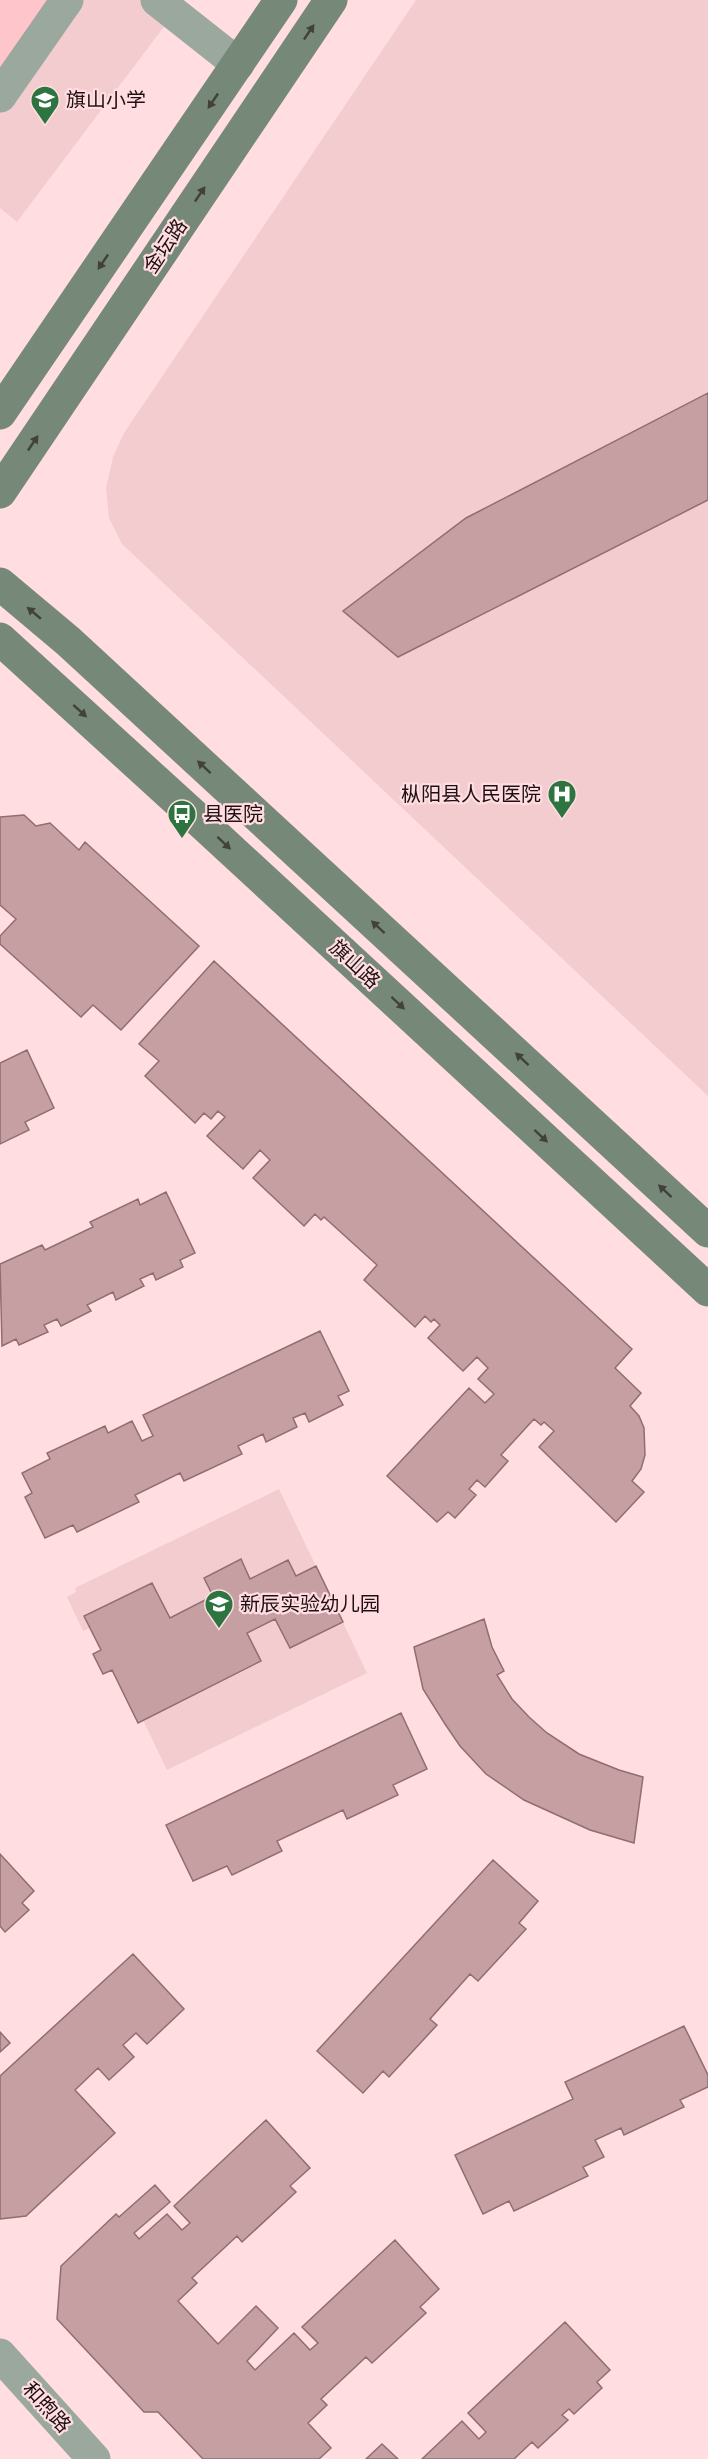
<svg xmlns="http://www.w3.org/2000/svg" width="708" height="2459" font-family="Merriweather,'Noto Sans SC',serif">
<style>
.built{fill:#f3cccf}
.green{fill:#fec5ca}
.building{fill:#c69fa2;stroke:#916d70;stroke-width:1.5}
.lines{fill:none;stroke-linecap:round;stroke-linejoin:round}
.minor{stroke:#9ba89d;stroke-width:33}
.tertiary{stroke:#9ba89d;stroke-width:33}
.secondary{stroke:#768979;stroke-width:33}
.oneway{fill:#42413c}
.labels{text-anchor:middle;stroke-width:4.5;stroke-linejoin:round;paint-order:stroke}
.poi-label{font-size:20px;fill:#1f1113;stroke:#ffdde0;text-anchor:start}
.street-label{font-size:20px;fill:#1f1113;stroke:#ffdde0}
</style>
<rect width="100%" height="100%" fill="#ffdde0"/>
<path class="built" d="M0,0h184l-167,222 -17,-14z
M416,0h292v1096l-586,-552 -13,-26 -3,-30 7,-31 11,-24z
M279,1489l88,184 -200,97 -24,-50 -5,3 -25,-53 -10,4 -10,-20 8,-4 -11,-22 -7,3 -16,-34 9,-5 -1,-4z"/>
<path class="green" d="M0,0h50l-50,74z"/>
<path class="building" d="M708,393v107l-310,157 -55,-46 123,-93z
M24,815l12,11 14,-3 29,27 6,-8 114,104 -78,84 -28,-25 -12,12 -81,-73v-8l16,-17 -16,-14v-88z
M214,961l418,388 -17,19 26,25 -11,13 9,10 5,12 1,27 -4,14 -9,12 12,11 -28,30 -77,-75 15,-16 -10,-9 -3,3 -7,-6 -33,36 7,6 -23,26 -8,-7 -8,9 7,6 -21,23 -7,-6 -11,10 -50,-46 82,-88 16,15 9,-9 -16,-15 10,-11 -11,-11 -14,14 -35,-33 12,-13 -6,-6 -3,3 -6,-6 -10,11 -51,-47 13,-15 -53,-48 -3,3 -6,-6 -11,12 -51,-48 17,-18 -10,-10 -17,19 -36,-33 18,-19 -7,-6 -7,8 -7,-6 -9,10 -50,-47 14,-15 -20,-17z
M27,1050l27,58 -29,14 4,8 -29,14v-81z
M166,1192l29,61 -15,7 3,7 -27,13 -3,-7 -13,6 4,7 -28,14 -3,-8 -26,13 4,6 -30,15 -4,-7 -13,6 4,7 -29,13 -3,-6 -14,7 -2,-82 42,-19 3,5 48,-23 -3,-5 48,-23 2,6z
M320,1331l29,60 -11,5 5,9 -34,17 -4,-9 -12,5 4,9 -31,15 -3,-8 -25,12 4,8 -58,27 -4,-8 -45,22 4,7 -62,30 -4,-7 -28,13 -20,-41 7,-4 -10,-20 28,-14 -3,-6 58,-27 3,7 24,-12 10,20 11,-5 -10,-21z
M241,1559l9,20 38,-19 8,16 20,-10 27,56 -53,26 -15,-29 -28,14 14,28 -123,62 -26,-53 -9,4 -10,-20 8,-4 -17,-34 68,-33 18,35 43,-22 -9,-18z
M484,1619l8,28 12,24 -7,4 15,24 17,18 18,16 32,21 40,16 24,7 -9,66 -44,-13 -66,-30 -38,-26 -26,-28 -15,-22 -22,-35 -9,-42z
M401,1713l26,56 -34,16 5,10 -51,24 -4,-9 -66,31 5,10 -50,24 -5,-9 -34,15 -27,-56z
M0,1854l34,37 -12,12 7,7 -24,22 -5,-6z
M493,1860l45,41 -19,22 7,6 -48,52 -8,-7 -40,45 7,6 -48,52 -6,-6 -20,22 -46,-42z
M133,1954l51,55 -37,35 -11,-11 -13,12 11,12 -25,23 -11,-12 -23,22 40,43 -89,83 -26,3v-143z
M684,2026l24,49v12l-28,13 4,7 -60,28 -3,-7 -26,12 9,17 -21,10 5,9 -74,35 -5,-10 -26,13 -28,-59 118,-56 -8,-17z
M0,2032l10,11 -10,9z
M266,2120l44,48 -20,18 6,6 -54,50 -5,-6 -45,42 5,5 -19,18 40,43 38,-38 22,22 -31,33 8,9 39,-37 16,17 8,-7 -16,-16 93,-87 44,49 -19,18 6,6 -54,50 -6,-6 -45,42 6,6 -19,18 23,25 -12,11h-116l-45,-47h-14l-87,-93 4,-53 55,-52 3,3 36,-32 15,17 -36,31 5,6 28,-25 15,16 8,-7 -16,-17z
M565,2322l45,48 -13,12 5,6 -28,26 -5,-5 -7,6 6,5 -30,28 -6,-6 -18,17h-92l40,-38 17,18 7,-7 -18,-19z
M382,2444l16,15h-32z"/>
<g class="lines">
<path class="minor" d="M157,0l81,64
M0,96l67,-96"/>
<path class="tertiary" d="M0,2355l94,104"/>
<path class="secondary" d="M0,413l281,-413
M0,492l331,-492
M0,584l68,57 640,590
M0,639l202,184 506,467"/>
</g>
<defs><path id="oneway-solid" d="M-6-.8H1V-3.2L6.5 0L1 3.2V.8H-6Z" transform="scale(1.5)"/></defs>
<g class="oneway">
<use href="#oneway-solid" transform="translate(309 32) rotate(-56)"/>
<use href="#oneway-solid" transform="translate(213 101) rotate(124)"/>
<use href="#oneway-solid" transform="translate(200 194) rotate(-56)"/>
<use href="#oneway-solid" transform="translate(103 262) rotate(124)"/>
<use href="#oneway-solid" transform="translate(33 443) rotate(-56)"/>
<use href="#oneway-solid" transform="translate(34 613) rotate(-140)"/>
<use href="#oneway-solid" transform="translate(80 711) rotate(42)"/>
<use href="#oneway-solid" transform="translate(204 767) rotate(-137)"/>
<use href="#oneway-solid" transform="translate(224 843) rotate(43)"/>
<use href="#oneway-solid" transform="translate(378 927) rotate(-137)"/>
<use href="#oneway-solid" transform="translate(398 1003) rotate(43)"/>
<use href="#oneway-solid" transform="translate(522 1059) rotate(-137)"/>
<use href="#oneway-solid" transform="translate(541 1136) rotate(43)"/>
<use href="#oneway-solid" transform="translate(665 1191) rotate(-137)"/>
</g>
<defs>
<g id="school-pin" transform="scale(1.5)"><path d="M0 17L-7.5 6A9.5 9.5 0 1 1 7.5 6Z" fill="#2e7440" stroke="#ffdde0"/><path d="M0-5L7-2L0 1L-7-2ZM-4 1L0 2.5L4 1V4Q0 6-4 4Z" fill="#fff"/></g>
<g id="hospital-pin" transform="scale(1.5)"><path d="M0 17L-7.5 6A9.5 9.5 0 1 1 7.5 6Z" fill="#2e7440" stroke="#ffdde0"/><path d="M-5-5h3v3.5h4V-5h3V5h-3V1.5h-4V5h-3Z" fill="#fff"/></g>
<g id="bus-pin" transform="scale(1.5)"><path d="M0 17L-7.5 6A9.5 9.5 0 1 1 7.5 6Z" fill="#2e7440" stroke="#ffdde0"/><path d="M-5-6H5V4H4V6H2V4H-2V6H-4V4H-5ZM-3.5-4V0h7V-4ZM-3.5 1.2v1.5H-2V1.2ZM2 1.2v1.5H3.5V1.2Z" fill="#fff"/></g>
</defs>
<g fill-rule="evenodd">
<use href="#school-pin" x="45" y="100"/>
<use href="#hospital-pin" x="562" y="794"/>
<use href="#bus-pin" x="182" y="814"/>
<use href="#school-pin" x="219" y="1604"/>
</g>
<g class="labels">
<g class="poi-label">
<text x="66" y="107">旗山小学</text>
<text x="541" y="801" text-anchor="end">枞阳县人民医院</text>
<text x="203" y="821">县医院</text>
<text x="240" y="1611">新辰实验幼儿园</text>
</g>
<g class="street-label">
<text transform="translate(165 246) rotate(-56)" y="7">金坛路</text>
<text transform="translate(355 964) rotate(43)" y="7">旗山路</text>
<text transform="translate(47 2407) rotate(48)" y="7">和煦路</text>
</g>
</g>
</svg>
